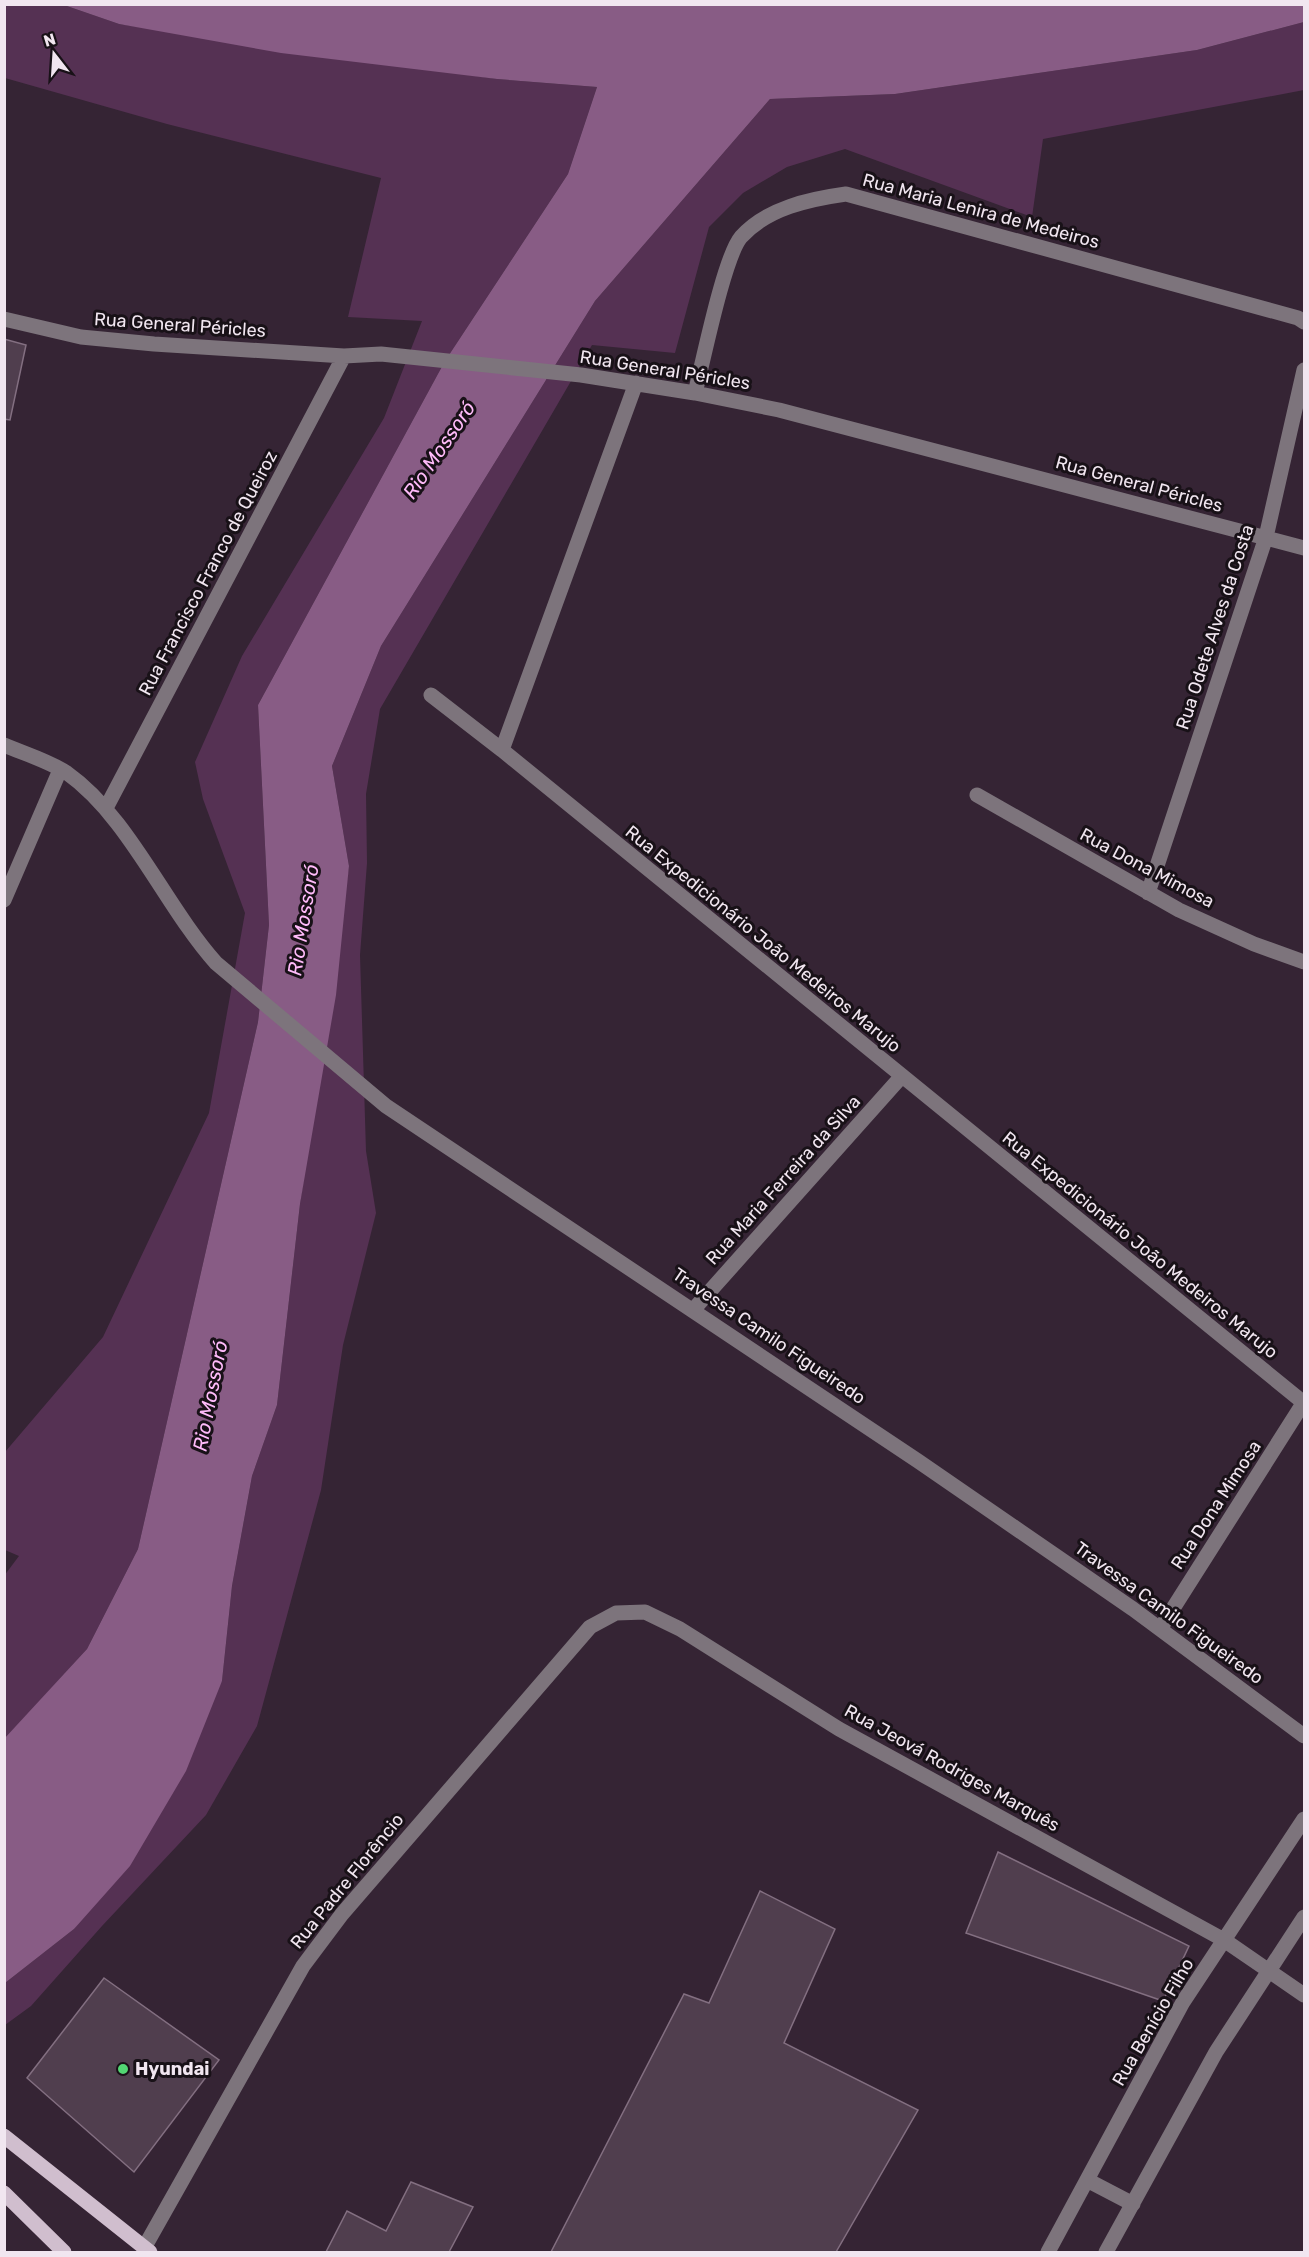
<svg xmlns="http://www.w3.org/2000/svg" width="1309" height="2257" font-family="Rubik,sans-serif">
<style>
.green{fill:#553153}
.water{fill:#885c85}
.building{fill:#503e4e;stroke:#836f81;stroke-width:1.5}
.lines{fill:none;stroke-linecap:round;stroke-linejoin:round}
.minor{stroke:#7d747c;stroke-width:15}
.major{stroke:#d0bece;stroke-width:15}
.poi-dot{fill:#52d673;stroke:#181117;stroke-width:2}
.labels{text-anchor:middle;stroke-width:6;stroke-linejoin:round;paint-order:stroke}
.street-label{font-size:18px;fill:#f1e6f0;stroke:#181117}
.poi-label{font-size:18px;font-weight:bold;fill:#f1e6f0;stroke:#181117;text-anchor:start}
.water-label{font-size:20px;font-style:italic;fill:#ffbbfa;stroke:#181117}
</style>
<rect width="100%" height="100%" fill="#352434"/>
<path class="green" d="M5,5h59l55,19 378,55 100,8 -29,87 -123,187 -187,344 11,220 -11,97 -120,527 -51,100 -82,90 -1,-163 15,-20 -14,-6v-98l98,-115 106,-224 36,-200 -42,-114 -8,-37 47,-106 142,-238 38,-97 -74,-4 33,-139 -214,-54 -162,-46z
M1304,22v68l-261,49 -11,78 -187,-68 -58,18 -44,26 -34,34 -34,126 -83,-8 -212,364 -14,85 1,69 -7,92 6,196 10,62 -33,132 -22,145 -64,236 -51,89 -104,111 -71,80 -26,19v-42l69,-54 148,-248 10,-95 20,-110 25,-71 23,-201 49,-338 -17,-100 49,-120 214,-345 175,-202 125,-5 302,-44z"/>
<path class="water" d="M64,5h1240v17l-107,28 -302,44 -125,5 -175,202 -214,345 -49,120 17,100 -13,129 -36,209 -23,201 -25,71 -20,110 -10,95 -36,90 -56,95 -56,63 -69,54 -1,-244 83,-90 51,-100 120,-527 11,-97 -11,-220 187,-344 123,-187 29,-87 -100,-8 -216,-26 -162,-29z"/>
<path class="building" d="M4,339l22,6 -16,75 -6,-1z
M998,1852l191,94 -26,55 -197,-68z
M760,1891l75,38 -51,114 134,67 -82,142h-285l133,-258 25,9z
M104,1978l115,82 -85,112 -107,-94z
M411,2182l62,25 -24,45h-123l21,-41 39,20z"/>
<g class="lines">
<path class="minor" d="M4,319l77,18 73,7 190,12 37,-2 200,21 114,18 84,17 525,138
M636,383l-134,367 802,653
M695,393c8,-31 29,-136 46,-156 26,-29 69,-38 105,-43l452,124 6,4
M431,695l71,55
M4,745c21,9 45,16 63,28 62,44 98,133 149,190l170,143 532,355 215,148 171,127
M977,795l202,115 75,34 50,18
M106,808l238,-452
M1148,893l118,-356 38,-167
M4,900l56,-130
M694,1309l207,-232
M1160,1629l144,-227
M1087,2180l46,24
M144,2248l159,-282 39,-52 248,-287 26,-14 29,-1 35,17 159,100 385,211 80,55
M1048,2252l135,-250 121,-183
M1106,2252l110,-200 88,-135"/>
<path class="major" d="M4,2136l146,116
M4,2193l60,59"/>
</g>
<circle class="poi-dot" cx="123" cy="2069" r="6"/>
<g class="labels">
<g class="street-label">
<text transform="translate(981 211) rotate(15)" y="6">Rua Maria Lenira de Medeiros</text>
<text transform="translate(180 325) rotate(4)" y="6">Rua General Péricles</text>
<text transform="translate(665 370) rotate(9)" y="6">Rua General Péricles</text>
<text transform="translate(1139 484) rotate(15)" y="6">Rua General Péricles</text>
<text transform="translate(208 573) rotate(-62)" y="6">Rua Francisco Franco de Queiroz</text>
<text transform="translate(1215 627) rotate(-72)" y="6">Rua Odete Alves da Costa</text>
<text transform="translate(1147 868) rotate(28)" y="6">Rua Dona Mimosa</text>
<text transform="translate(763 939) rotate(39)" y="6">Rua Expedicionário João Medeiros Marujo</text>
<text transform="translate(783 1180) rotate(-48)" y="6">Rua Maria Ferreira da Silva</text>
<text transform="translate(1140 1245) rotate(39)" y="6">Rua Expedicionário João Medeiros Marujo</text>
<text transform="translate(769 1336) rotate(34)" y="6">Travessa Camilo Figueiredo</text>
<text transform="translate(1216 1505) rotate(-57)" y="6">Rua Dona Mimosa</text>
<text transform="translate(1169 1613) rotate(36)" y="6">Travessa Camilo Figueiredo</text>
<text transform="translate(952 1768) rotate(29)" y="6">Rua Jeová Rodriges Marquês</text>
<text transform="translate(347 1881) rotate(-51)" y="6">Rua Padre Florêncio</text>
<text transform="translate(1153 2022) rotate(-60)" y="6">Rua Benício Filho</text>
</g>
<g class="poi-label">
<text x="135" y="2075">Hyundai</text>
</g>
<g class="water-label">
<text transform="translate(439 450) rotate(-56)" y="7">Rio Mossoró</text>
<text transform="translate(303 920) rotate(-81)" y="7">Rio Mossoró</text>
<text transform="translate(210 1396) rotate(-79)" y="7">Rio Mossoró</text>
</g>
</g>
<rect width="1309" height="2257" fill="none" stroke="#f1e6f0" stroke-width="12"/>
<g transform="translate(54 54) rotate(343)" stroke="#181117" stroke-width="4.5" paint-order="stroke">
<path d="M0-4.5L10 22L0 15L-10 22Z" fill="#f1e6f0"/>
<text y="-9" font-size="16" font-weight="bold" text-anchor="middle" fill="#f1e6f0">N</text>
</g>
</svg>
